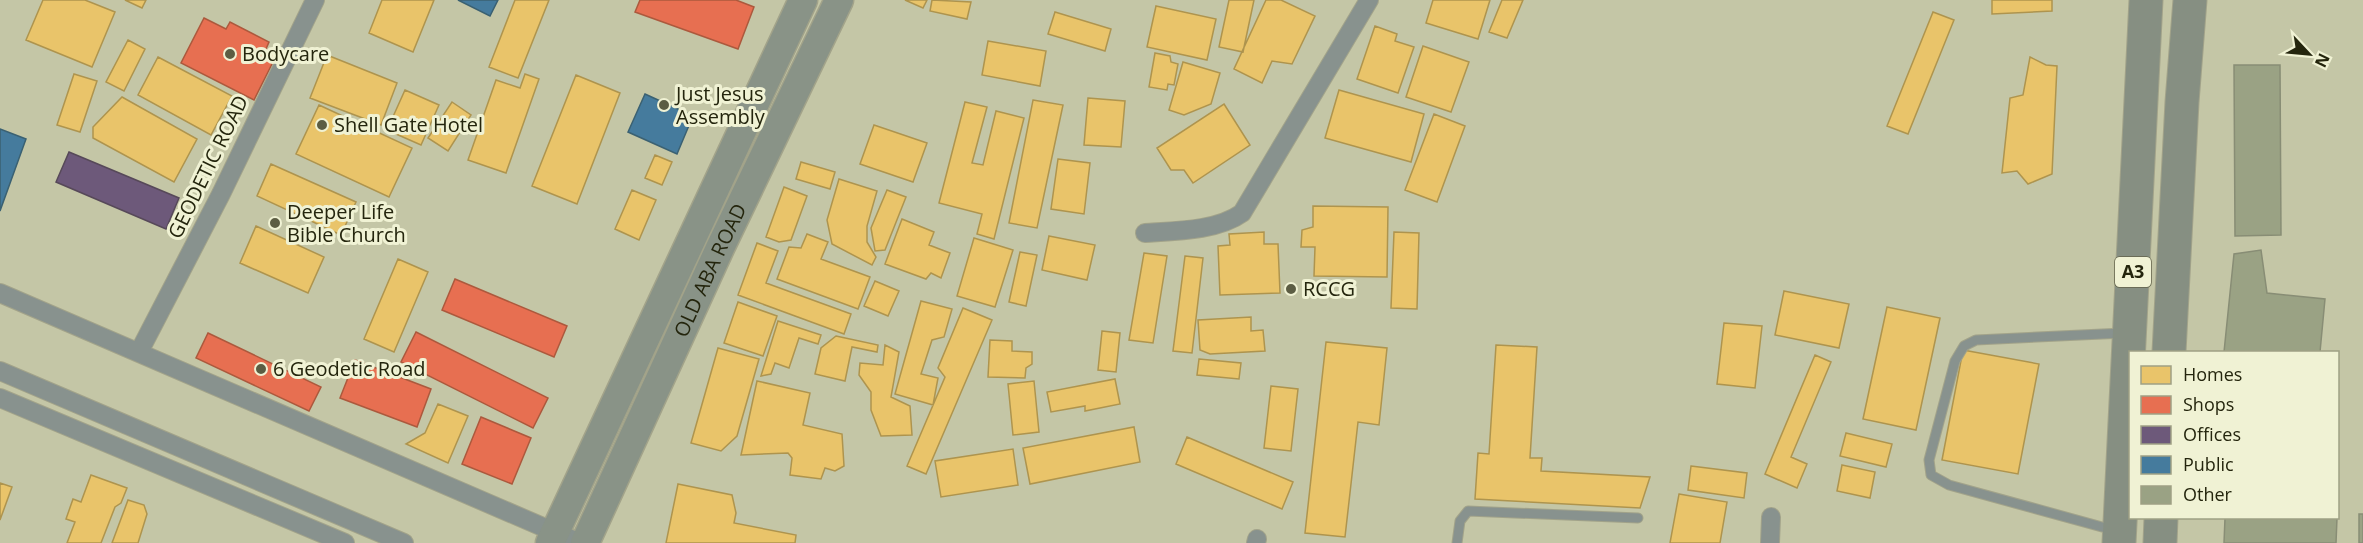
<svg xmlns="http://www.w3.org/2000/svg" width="2363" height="543" font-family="'Open Sans',sans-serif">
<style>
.homes{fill:#e9c46a;stroke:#ae944e;stroke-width:1.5}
.shops{fill:#e76f51;stroke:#ac593d;stroke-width:1.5}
.offices{fill:#6d597a;stroke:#574959;stroke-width:1.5}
.public{fill:#457b9d;stroke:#3b6172;stroke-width:1.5}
.building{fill:#9aa284;stroke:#888d75;stroke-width:1.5}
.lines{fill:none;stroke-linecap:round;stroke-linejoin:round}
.lane-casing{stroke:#a2a38a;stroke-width:11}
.street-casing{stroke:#a2a38a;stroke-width:20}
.primary-casing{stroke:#a2a38a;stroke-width:31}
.highway-casing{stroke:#a2a38a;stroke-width:35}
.lane{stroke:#88928e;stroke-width:9}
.street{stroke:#88928e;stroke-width:18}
.primary{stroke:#899387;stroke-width:28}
.highway{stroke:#868f82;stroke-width:33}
.poi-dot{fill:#5c5d43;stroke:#f0f2d4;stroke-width:2}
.labels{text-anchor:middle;stroke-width:6;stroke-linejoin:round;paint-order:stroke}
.shield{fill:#f0f2d4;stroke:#616249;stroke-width:1.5}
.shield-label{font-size:18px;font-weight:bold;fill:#24250d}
.poi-label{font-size:20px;fill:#24250d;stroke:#f0f2d4;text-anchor:start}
.street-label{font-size:20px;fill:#24250d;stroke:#f0f2d4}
</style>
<rect width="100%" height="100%" fill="#c4c6a6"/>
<path class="homes" d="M43,0h42l30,12 -23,55 -66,-27z
M125,0h21l-4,8z
M382,0h52l-21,52 -44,-19z
M515,0h34l-31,78 -29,-11z
M905,0h22l-4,8z
M932,0l39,2 -4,17 -37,-8z
M1229,0h25l-11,52 -24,-5z
M1266,0h15l34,16 -23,48 -20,-3 -10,22 -28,-14z
M1433,0h57l-12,39 -52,-16z
M1502,0h21l-16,38 -18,-6z
M1992,0h60v11l-60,3z
M1156,6l60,13 -9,41 -60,-13z
M1055,12l56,17 -6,22 -57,-17z
M1933,12l21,8 -46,114 -21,-8z
M1375,26l22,8 -2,7 19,6 -16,46 -41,-14z
M128,40l17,9 -21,42 -18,-9z
M988,41l58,10 -6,35 -58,-11z
M1423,46l46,16 -18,50 -45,-15z
M1155,53l15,3 1,6 7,2 -4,21 -6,-1 -1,6 -18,-3z
M327,55l70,28 -16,42 -71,-27z
M158,57l74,39 -21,39 -73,-40z
M2030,57l16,8 11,1 -5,108 -24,10 -11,-13 -15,2 8,-75 13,-3z
M1183,62l37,11 -9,31 -27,11 -15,-5z
M74,74l23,7 -17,51 -23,-7z
M525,74l14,5 -33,94 -38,-13 28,-80 24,8z
M576,75l44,18 -43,111 -45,-18z
M405,90l34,15 -18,40 -34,-15z
M1339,90l85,24 -13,48 -86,-24z
M122,97l75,42 -23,43 -81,-44v-11z
M1088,98l37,3 -4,46 -37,-2z
M1033,100l30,5 -26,123 -28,-5z
M452,102l19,13 -23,36 -20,-13z
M965,102l22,5 -15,56 11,2 13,-54 28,7 -30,121 -17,-5 5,-20 -43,-11z
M1224,104l26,41 -57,38 -9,-13h-13l-14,-22z
M319,105l93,43 -23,49 -93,-43z
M1434,114l31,12 -28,76 -32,-12z
M874,125l53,18 -14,39 -53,-18z
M655,155l17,7 -10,23 -17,-7z
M1058,159l32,4 -6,51 -33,-5z
M801,162l34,10 -5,17 -34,-10z
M271,164l85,38 -15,33 -84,-39z
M839,179l38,12 -10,35v16l9,15 -4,8 -40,-21 -5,-24z
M784,187l23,9 -16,44 -12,2 -13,-5z
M632,190l24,10 -17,40 -24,-11z
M887,190l19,7 -21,53 -10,1 -4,-23z
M1313,206l75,1 -1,70 -73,-1 1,-29h-14l1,-17 11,-3z
M902,219l32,13 -5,13 21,8 -9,25 -10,-5 -5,6 -41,-15z
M256,226l68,31 -16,36 -68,-30z
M1264,232v12h14l2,49 -60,2 -2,-49 12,-1 -1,-11z
M1394,232l25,1 -2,76 -26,-1z
M807,234l21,8 -7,17 49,18 -12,32 -81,-30 12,-32 12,1z
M1049,236l46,9 -8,35 -45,-10z
M974,238l39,12 -18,57 -38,-11z
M757,243l21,8 -12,32 85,31 -7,20 -106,-39z
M1020,252l17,3 -11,51 -17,-4z
M1144,253l23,3 -14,87 -24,-3z
M1185,256l18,2 -11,95 -19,-2z
M398,259l30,13 -34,80 -30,-13z
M875,281l24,10 -11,25 -24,-10z
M1784,291l65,13 -10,44 -64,-13z
M921,301l31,8 -8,28 -12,3 -11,34 17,4 -5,27 -38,-11z
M738,302l39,14 -14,40 -39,-13z
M1887,307l53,11 -24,112 -53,-11z
M963,308l29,12 -66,154 -19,-8 38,-89 -7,-9z
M1251,317v14l12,-1 2,21 -55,3 -10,-4 -2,-30z
M778,321l43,14 -3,9 -19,-6 -10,30 -14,-5 -4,11 -10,2z
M1724,323l38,3 -7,62 -38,-4z
M1102,331l18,2 -4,39 -18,-2z
M836,336l42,9 -1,7 -25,-5 -7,34 -30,-7 6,-26z
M990,340l22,1v10l20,1v12l-6,4 -1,10 -37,-1z
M1326,342l61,6 -8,77 -21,-3 -13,115 -40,-4z
M885,345l14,7 -8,45 19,9 2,29 -31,1 -10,-26v-18l-12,-17 1,-12 23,2z
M1496,345l41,2 -7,111h12l-1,13 109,6 -10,31 -165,-9 3,-46 11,1z
M718,348l41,11 -22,77 -16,15 -30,-8z
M1963,350l76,14 -21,110 -76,-14z
M1815,355l16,7 -40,95 16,7 -10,24 -32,-14z
M1199,359l42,4 -2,16 -42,-4z
M1115,379l5,25 -35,7v-5l-34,6 -4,-20z
M757,381l53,12 -7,32 39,9 2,32 -9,5 -10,-3 -4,11 -31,-4 2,-17 -4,-5 -47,2z
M1034,381l5,51 -26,3 -5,-51z
M1271,386l27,3 -7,62 -27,-3z
M438,404l30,12 -20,47 -42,-19 19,-11z
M1134,427l6,35 -110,22 -7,-36z
M1846,433l46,11 -6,23 -46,-11z
M1187,437l106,45 -11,27 -106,-45z
M1013,449l5,36 -77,12 -6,-36z
M1842,465l33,7 -5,26 -33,-7z
M1691,466l56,7 -3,25 -56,-8z
M91,475l36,13 -6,15 -6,4 -14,36h-34l8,-21 -9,-3 7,-20 8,3z
M0,483l12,4 -12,33z
M678,484l54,11 4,18 -2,10 62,12 -1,8h-129z
M1679,494l48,8 -7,41h-50z
M128,500l16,5 3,9 -9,29h-26z"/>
<path class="shops" d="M640,0h96l18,7 -16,42 -103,-37z
M204,18l22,11 4,-7 39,20 -3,7 11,5 -23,46 -73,-37z
M455,279l112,47 -13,31 -112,-47z
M416,332l132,66 -15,30 -132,-66z
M208,333l113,54 -12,24 -113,-53z
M355,360l76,29 -14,38 -77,-29z
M481,417l50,21 -19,46 -50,-20z"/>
<path class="offices" d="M69,152l110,46 -13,31 -110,-47z"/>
<path class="public" d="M458,0h40l-8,16z
M645,94l48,22 -16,38 -49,-22z
M0,129l26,10 -26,72z"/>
<path class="building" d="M2234,65h46l1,170 -46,1z
M2261,250l6,43 58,6 -5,53h-96l10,-98z
M2359,514h4v29h-4z
M2225,518h112l-1,25h-112z"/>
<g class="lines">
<g class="lane-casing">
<path id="lane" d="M2113,530l-164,-45 -18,-10 -2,-15 26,-99 9,-15 12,-6 148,-7
M1457,543l3,-22 8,-10 170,7"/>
</g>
<g class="street-casing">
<path id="street" d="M1145,233c30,-2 72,-2 97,-20l127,-213
M0,293l580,250
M139,352l82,-158 94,-194
M0,371l404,172
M0,398l345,145
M1256,543l1,-4
M1770,543l1,-26"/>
</g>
<g class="primary-casing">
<g id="primary">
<path d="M550,543l253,-543"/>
<path id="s1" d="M585,543l135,-295 119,-248"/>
</g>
</g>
<g class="highway-casing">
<path id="highway" d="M2169,352l13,-250 8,-102
M2119,543l27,-543
M2160,543l1,-25"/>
</g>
<use href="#lane" class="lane"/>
<use href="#street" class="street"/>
<use href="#primary" class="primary"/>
<use href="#highway" class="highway"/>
</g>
<g class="poi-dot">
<circle cx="230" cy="54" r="6"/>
<circle cx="664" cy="105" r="6"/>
<circle cx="322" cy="125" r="6"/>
<circle cx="275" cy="223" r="6"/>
<circle cx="1291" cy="289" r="6"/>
<circle cx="261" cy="369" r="6"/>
</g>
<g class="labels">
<rect class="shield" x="2115" y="257" width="36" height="30" rx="4.5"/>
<g class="shield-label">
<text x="2133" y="278">A3</text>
</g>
<g class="poi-label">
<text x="242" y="61">Bodycare</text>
<text x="676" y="101">Just Jesus<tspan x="676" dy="23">Assembly</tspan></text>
<text x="334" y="132">Shell Gate Hotel</text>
<text x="287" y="219">Deeper Life<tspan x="287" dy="23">Bible Church</tspan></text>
<text x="1303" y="296">RCCG</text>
<text x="273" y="376">6 Geodetic Road</text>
</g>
<g class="street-label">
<text transform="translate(208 167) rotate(-64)" y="7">GEODETIC ROAD</text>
<text dy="7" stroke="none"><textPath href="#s1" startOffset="300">OLD ABA ROAD</textPath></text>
</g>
</g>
<rect x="2129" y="351" width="210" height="168" fill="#f0f2d4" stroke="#9ea084" stroke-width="1.5"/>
<rect x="2141" y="366" width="30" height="18" fill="#e9c46a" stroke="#9ea084" stroke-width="1.5"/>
<text x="2183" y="381" font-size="18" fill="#24250d">Homes</text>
<rect x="2141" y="396" width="30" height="18" fill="#e76f51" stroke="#9ea084" stroke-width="1.5"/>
<text x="2183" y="411" font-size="18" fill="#24250d">Shops</text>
<rect x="2141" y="426" width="30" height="18" fill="#6d597a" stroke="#9ea084" stroke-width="1.5"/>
<text x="2183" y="441" font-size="18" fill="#24250d">Offices</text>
<rect x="2141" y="456" width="30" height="18" fill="#457b9d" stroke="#9ea084" stroke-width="1.5"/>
<text x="2183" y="471" font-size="18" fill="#24250d">Public</text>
<rect x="2141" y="486" width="30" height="18" fill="#9aa284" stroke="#9ea084" stroke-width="1.5"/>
<text x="2183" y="501" font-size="18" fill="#24250d">Other</text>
<g transform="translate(2309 54) rotate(116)" stroke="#f0f2d4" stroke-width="4.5" paint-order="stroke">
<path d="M0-4.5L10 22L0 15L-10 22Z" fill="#24250d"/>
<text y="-9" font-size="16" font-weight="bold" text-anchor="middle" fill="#24250d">N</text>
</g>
</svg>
